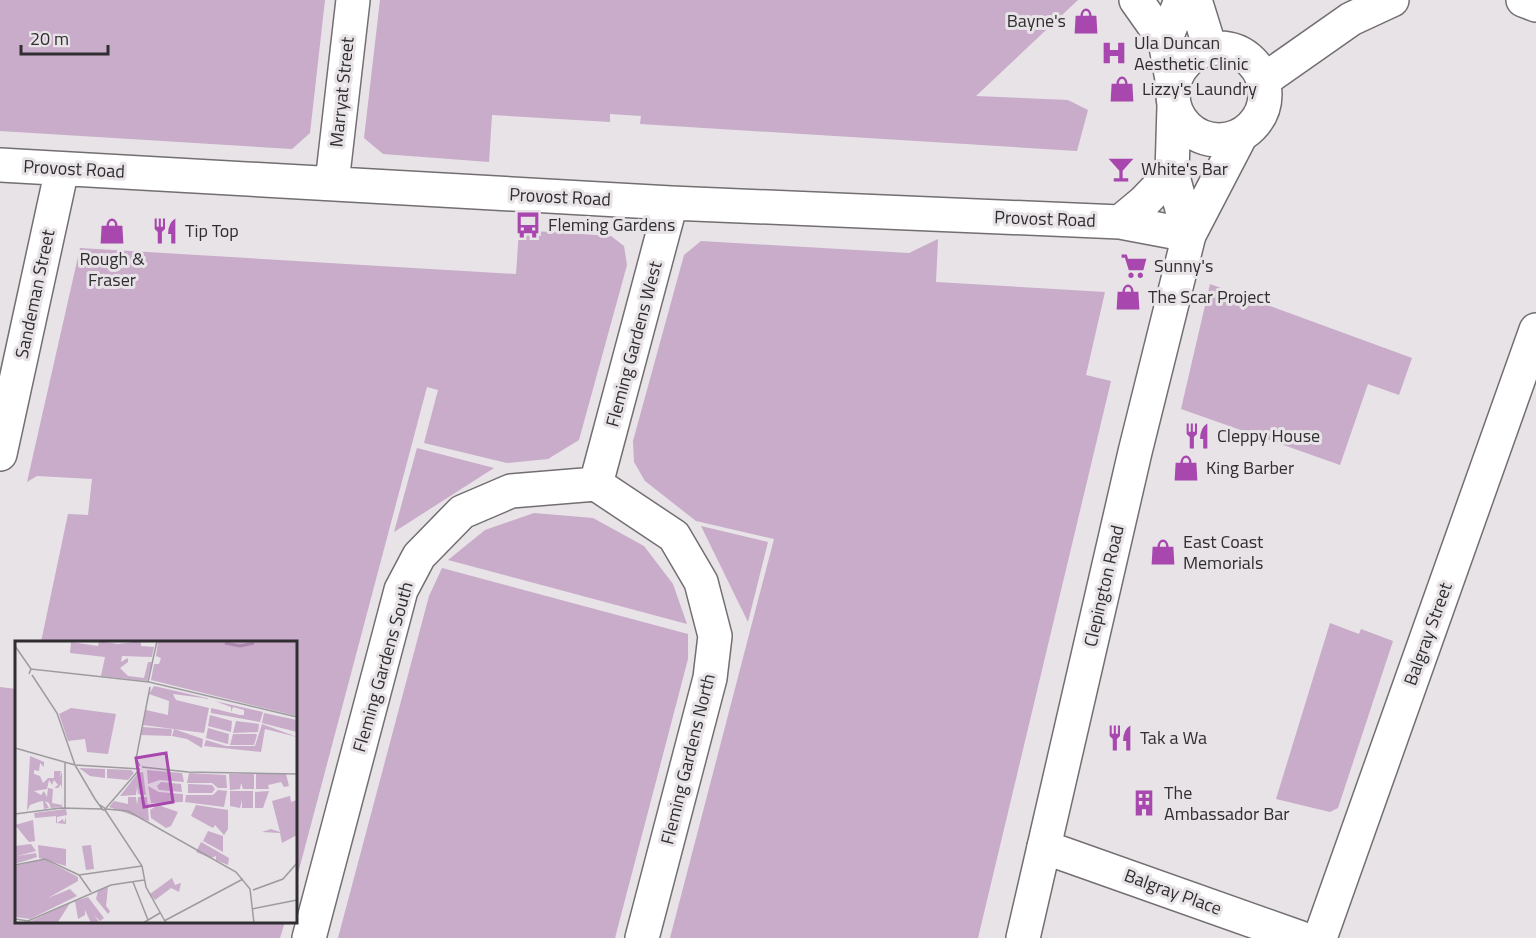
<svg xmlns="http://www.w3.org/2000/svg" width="1536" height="938" font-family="'Titillium Web',sans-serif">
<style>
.green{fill:#c9abca}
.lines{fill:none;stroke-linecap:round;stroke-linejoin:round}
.minor-casing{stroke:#726e72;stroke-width:36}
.tertiary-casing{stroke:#726e72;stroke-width:36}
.minor{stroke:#fff;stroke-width:33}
.tertiary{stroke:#fff;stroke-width:33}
.labels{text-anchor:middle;stroke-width:6;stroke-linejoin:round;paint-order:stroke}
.poi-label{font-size:18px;fill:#302e30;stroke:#e7e3e7;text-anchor:start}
.street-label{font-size:18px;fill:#302e30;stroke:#e7e3e7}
.inset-river{fill:none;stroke:#ae87af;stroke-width:3}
.inset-road{fill:none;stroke:#9e9b9e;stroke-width:1.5}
.view{fill:#a847ae;fill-opacity:0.15;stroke:#a847ae;stroke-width:3}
.inset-edge{fill:none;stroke:#302e30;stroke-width:3}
</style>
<rect width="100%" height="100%" fill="#e7e3e7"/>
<path class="green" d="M0,0h325l-15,133 -18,16 -292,-18z
M380,0h698l-102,96 92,4 20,10 -11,41 -437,-27 1,-8 -31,-2v8l-118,-7 -3,47 -106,-8 -19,-16z
M519,230l92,6 13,10 3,19 -48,175 -31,19 -41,4 -83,-20 14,-53 -11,-3 -131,494v-239h-255l27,-128 20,1 4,-36 -55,-3 -10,6 53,-234 436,26z
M938,239l-2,43 169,10 -19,83 25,6 -133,557h-308l104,-399 -78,-18 -51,-40 -11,-19 -1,-21 51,-186 17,-14 208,12z
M1210,284l202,74 -13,37 -31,-11 -28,81 -159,-56z
M417,448l77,20 -100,64z
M534,513l59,5 51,28 29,38 14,40 -239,-64 37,-30z
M701,526l67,16 -20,80z
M442,568l246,66v25l-73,279h-277l91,-342z
M1330,623l29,11 2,-5 32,12 -55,167 -8,4 -54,-13z
M0,687l16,2v233h269l-5,16h-280z"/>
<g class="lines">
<g class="minor-casing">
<path id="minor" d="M0,165l671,38 449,19 69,13
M332,183l21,-183
M1120,222l24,-20 28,-29
M0,454l62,-285
M596,484l78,52 27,46 14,54 -5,42 -68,260
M596,484l75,-281
M1044,847l257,91
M309,938l92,-348 18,-34 43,-44 49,-21 85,-7
M1320,938l216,-608"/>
</g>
<g class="tertiary-casing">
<path id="tertiary" d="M1136,0l29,41
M1195,0l15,48
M1523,0l13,5
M1173 94a46 46 0 1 1 92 0a46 46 0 1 1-92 0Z
M1264,80l87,-61 41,-19
M1173,85l-8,-44 16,-41
M1174,106l-2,67 17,62
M1023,938l112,-486 54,-217 52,-100"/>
</g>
<use href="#minor" class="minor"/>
<use href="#tertiary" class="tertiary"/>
</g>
<defs>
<g id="shop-bare" transform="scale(2.07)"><path d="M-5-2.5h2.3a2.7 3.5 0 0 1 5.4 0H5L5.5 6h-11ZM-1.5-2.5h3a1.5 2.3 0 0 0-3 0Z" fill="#a847ae" stroke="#e7e3e7" stroke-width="2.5" paint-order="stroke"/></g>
<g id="hospital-bare" transform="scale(2.07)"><path d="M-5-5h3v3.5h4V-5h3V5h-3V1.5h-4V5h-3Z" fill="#a847ae" stroke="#e7e3e7" stroke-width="2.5" paint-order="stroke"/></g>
<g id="bar-bare" transform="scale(2.07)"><path d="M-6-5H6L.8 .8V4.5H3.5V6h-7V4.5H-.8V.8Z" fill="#a847ae" stroke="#e7e3e7" stroke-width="2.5" paint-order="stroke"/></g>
<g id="bus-bare" transform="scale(2.07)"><path d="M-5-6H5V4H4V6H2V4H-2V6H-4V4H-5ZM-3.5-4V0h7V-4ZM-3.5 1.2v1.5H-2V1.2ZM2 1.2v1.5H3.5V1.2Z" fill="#a847ae" stroke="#e7e3e7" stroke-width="2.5" paint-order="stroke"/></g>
<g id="restaurant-bare" transform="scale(2.07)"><path d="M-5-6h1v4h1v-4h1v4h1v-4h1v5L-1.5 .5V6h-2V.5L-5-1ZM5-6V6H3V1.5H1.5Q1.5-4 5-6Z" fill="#a847ae" stroke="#e7e3e7" stroke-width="2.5" paint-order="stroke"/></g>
<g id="supermarket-bare" transform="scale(2.07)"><path d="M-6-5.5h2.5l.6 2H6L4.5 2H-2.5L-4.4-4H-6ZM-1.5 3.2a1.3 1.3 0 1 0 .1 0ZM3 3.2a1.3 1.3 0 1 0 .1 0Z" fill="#a847ae" stroke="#e7e3e7" stroke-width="2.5" paint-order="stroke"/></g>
<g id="building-bare" transform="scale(2.07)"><path d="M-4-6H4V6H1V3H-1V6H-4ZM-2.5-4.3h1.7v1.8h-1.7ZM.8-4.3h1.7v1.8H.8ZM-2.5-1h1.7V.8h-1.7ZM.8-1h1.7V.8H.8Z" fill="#a847ae" stroke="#e7e3e7" stroke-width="2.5" paint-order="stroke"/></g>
</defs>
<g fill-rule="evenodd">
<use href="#shop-bare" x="1086" y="21"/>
<use href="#hospital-bare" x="1114" y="53"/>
<use href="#shop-bare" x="1122" y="89"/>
<use href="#bar-bare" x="1121" y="169"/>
<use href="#bus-bare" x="528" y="225"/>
<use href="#shop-bare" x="112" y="231"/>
<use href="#restaurant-bare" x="165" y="231"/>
<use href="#supermarket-bare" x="1134" y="266"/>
<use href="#shop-bare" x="1128" y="297"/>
<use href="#restaurant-bare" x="1197" y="436"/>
<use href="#shop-bare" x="1186" y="468"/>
<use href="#shop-bare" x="1163" y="552"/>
<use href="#restaurant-bare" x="1120" y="738"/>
<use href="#building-bare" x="1144" y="803"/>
</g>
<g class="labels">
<g class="poi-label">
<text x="1066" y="27" text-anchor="end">Bayne's</text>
<text x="1134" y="49">Ula Duncan<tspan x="1134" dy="21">Aesthetic Clinic</tspan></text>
<text x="1142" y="95">Lizzy's Laundry</text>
<text x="1141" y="175">White's Bar</text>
<text x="548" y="231">Fleming Gardens</text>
<text x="185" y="237">Tip Top</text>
<text x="112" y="265" text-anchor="middle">Rough &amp;<tspan x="112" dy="21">Fraser</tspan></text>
<text x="1154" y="272">Sunny's</text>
<text x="1148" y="303">The Scar Project</text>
<text x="1217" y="442">Cleppy House</text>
<text x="1206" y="474">King Barber</text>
<text x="1183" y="548">East Coast<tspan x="1183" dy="21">Memorials</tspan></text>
<text x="1140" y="744">Tak a Wa</text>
<text x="1164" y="799">The<tspan x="1164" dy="21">Ambassador Bar</tspan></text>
</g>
<g class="street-label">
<text transform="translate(342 92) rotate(-84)" y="6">Marryat Street</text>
<text transform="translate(74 169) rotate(3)" y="6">Provost Road</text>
<text transform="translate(560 197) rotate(3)" y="6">Provost Road</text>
<text transform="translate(1045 219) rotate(2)" y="6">Provost Road</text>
<text transform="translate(35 294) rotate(-78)" y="6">Sandeman Street</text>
<text transform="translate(634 344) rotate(-75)" y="6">Fleming Gardens West</text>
<text transform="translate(1104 586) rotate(-77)" y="6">Clepington Road</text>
<text transform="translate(1428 634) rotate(-70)" y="6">Balgray Street</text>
<text transform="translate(383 667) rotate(-74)" y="6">Fleming Gardens South</text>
<text transform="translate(688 759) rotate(-76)" y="6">Fleming Gardens North</text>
<text transform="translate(1173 892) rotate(20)" y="6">Balgray Place</text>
</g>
</g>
<g transform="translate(15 641)">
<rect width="282" height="282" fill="#e7e3e7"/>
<path d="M84,0l19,3 23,-3v5l13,1 -2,10 -30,-1 -1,6 7,-4v4l-8,6 8,8 16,2 4,-16h4l-5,19 -46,-5 4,-19 -35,-4 1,-11 27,4zM143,0h139v75l-146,-36 3,-16h5l2,-6 -5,-2zM139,45l57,13 -38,-5 3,6 33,8 -5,25 -61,-8 3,-15 22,5 1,-14 -20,-7zM200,60l48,11 -3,10 -49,-9v-5l29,7h4v-5l-11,-3 -2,5v-5zM56,67l45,6 -8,40 -21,-2 -2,-13 -17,2 -9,-27zM249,72l33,7v12l-35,-9zM195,74l22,6 -1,11 -23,-6zM221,80l23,3 -1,8 -25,1zM247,83l35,13 -32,-8 -4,23 -57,-6 2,-6 20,6h29zM128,86l28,2 1,1 -1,6 -30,-1zM193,87l21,6 -1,10 -22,-6zM159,88l29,10 -1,9 -15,-9 -15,-3zM218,93h23l1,1 -3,10h-24zM15,115l14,6v5l-4,-4 -1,8 -5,-1v4l6,2 3,7 5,-5h6v-7h7l-2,7 3,-6v17l-1,-5 -3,4h-4l4,-3 -4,-5 -2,5 -3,-5 -2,9 -13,2 7,4 3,-4 3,6 1,-9 5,1 -1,14 10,2 2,-10 -2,12 -11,1 -2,-5 -4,-2 4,7 -5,1 -1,-8 -5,1 -8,3 -3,6zM64,127l26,1v9l-15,-2zM92,128l24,1 3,3 -6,7 -21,-2zM132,129l35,3 2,9 -24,-2 -12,4zM128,131l3,23 -8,-1 -1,-7 -1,8 -16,1 18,-23zM174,132l37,2 1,13h-9l-6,-5h-25zM214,133h25v15h-11l-2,-6 -1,6 -10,1zM241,133h30l3,12 -5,1 -3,-5 -13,3 1,4h-13zM146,141l20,2 1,8 -23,-2 -2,-4zM173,143l24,1 3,4 -3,4h-24zM133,145l11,6 24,2v8l-32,1zM203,149l9,1 -3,16 -39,-5 1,-7h27zM238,150v17h-11v-8l-2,8 -10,-2v-15zM254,150l-6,17h-8v-16zM275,155l1,6 6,-2v35l-15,8 -2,-10 -18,-1 9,-3 9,3 -8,-31zM113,156h8l1,8 1,-8h9l2,24 -40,-14 5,-6 14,3zM143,164l20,7 -7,14 -5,2 -15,-10 -1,-8zM181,164l32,5v19l-4,6 -9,-10 -2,3 -22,-12zM51,168l1,6 -10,2v6l6,-4 1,4 2,-6v7l-10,-1v-7l-21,2 -1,-5zM18,179l2,21 -6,1 -14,-17zM193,190l15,5v16l-20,-11zM186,201l28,16 -1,7 -12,-5v-4l-5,2 -15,-6zM16,203l5,7 -19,5 19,-3 1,4 -22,7v-18zM23,204l28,4v17l-27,-8zM76,204l3,24 -8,1 -4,-24zM29,218l34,18v4l-30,17 22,-9 7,7 -47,23 -15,-2v-51zM157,237l3,7 6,-2 -2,9 -8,-4 -16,12 -5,-6zM93,246l-2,19 4,5 -2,3 -12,-15 2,-8zM73,256l16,21 -4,3 -6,-6 5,7 -3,1h-5l-6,-13v5l-7,4 -3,-18zM55,262l-12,19 -33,1 4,-1z" fill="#c9abca"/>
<path class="inset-river" d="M210,2l15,3 14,-3"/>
<path class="inset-road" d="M0,5l16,23M14,33l2,-5 118,13 148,35M17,34l25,38 18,52 65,4M133,41l9,-41M0,107l60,17 20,34 8,11 3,-1 -6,-4M50,122v45M125,125l-4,-7 14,-72M127,126l46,5 109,2M91,167l33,-38M91,168l22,2 108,61 14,17 4,34M90,169l37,56 4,21 20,36M0,173l46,-6 41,1M0,224l30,-6 34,16M64,234l63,-9M64,234l12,17M118,241l15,38M238,249l30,-11 14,-16M237,268l45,-9M0,278l13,2 83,-36 33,-5M149,280l79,-42M128,282l17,-10"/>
<path class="view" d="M151,112l7,49 -29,5 -8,-49z"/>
<rect width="282" height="282" class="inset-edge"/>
</g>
<path d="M21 45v9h87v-9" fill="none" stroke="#302e30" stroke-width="3"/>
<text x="30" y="45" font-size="18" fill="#302e30" stroke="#e7e3e7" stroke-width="4.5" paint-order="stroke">20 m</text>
</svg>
